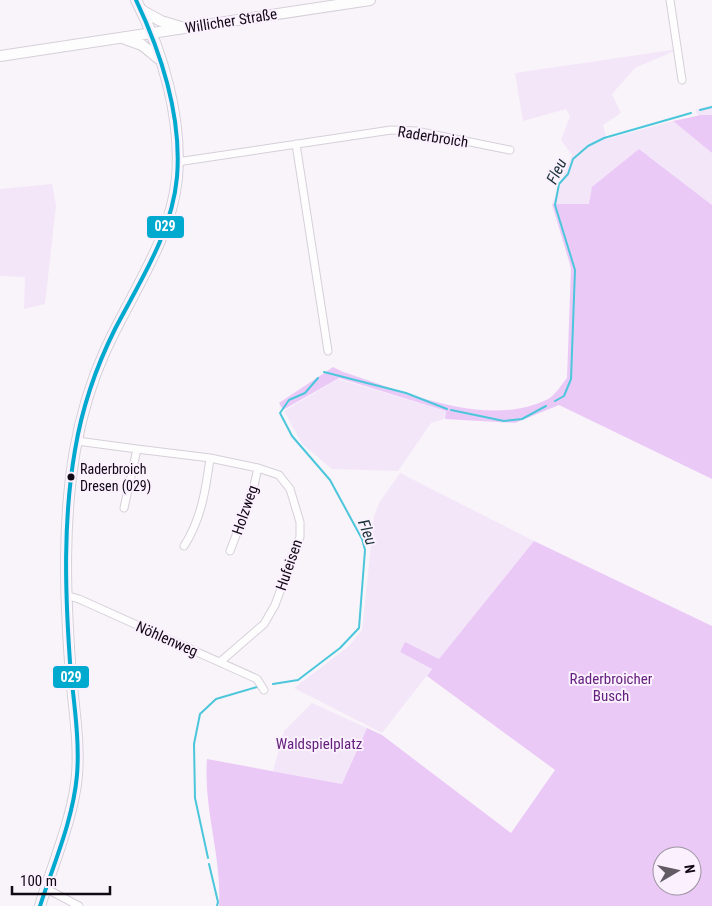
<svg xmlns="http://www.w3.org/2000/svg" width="712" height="906" font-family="'Roboto Condensed',sans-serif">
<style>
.green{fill:#f3e6f8}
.forest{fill:#ebc9f7;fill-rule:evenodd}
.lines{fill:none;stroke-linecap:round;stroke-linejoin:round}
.stream{stroke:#4bc6db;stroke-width:2}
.street-casing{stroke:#d6cfd9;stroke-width:9}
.secondary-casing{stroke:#d6cfd9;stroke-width:12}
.street{stroke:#fefdfe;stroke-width:7}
.secondary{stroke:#fefdfe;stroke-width:10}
.bus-1-casing{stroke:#faf0fe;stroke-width:8}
.bus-1{stroke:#00a9ce;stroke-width:4}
.bus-dot{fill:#110914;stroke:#faf0fe;stroke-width:2}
.labels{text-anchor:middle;stroke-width:4;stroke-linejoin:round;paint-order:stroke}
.bus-label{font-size:14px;fill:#110914;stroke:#faf0fe;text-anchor:start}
.street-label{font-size:15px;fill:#110914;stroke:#faf0fe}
.park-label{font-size:15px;fill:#65217d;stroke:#faf0fe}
.water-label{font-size:16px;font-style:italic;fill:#1c3439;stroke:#faf0fe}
.line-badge{stroke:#faf0fe;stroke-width:2}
.badge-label{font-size:14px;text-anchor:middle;font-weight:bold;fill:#fff}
</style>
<rect width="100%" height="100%" fill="#f9f4fa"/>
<path class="green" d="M679,49l-44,19 -23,26 9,19 -18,12 4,14 66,-18 39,32v52l-73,-56 -50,55h-37l20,-49 -11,-15 9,-24 -4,-7 -43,12 -8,-48z
M712,105v10l-14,1 -3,-6z
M52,184l4,21 -11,99 -21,5 1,-32 -25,-1v-87z
M338,379l108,32 -2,8 -13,4 -33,48 -66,-2 -30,-25 -18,-33z
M400,473l134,68 -95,118 -34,-16 -5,9 32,17 -50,64 -88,-45 55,-42 13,-16 12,-114 5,-13z
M312,703l55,25 -25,56 -69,-13 11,-40z"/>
<path class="forest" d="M701,115h11v38l-39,-32z
M639,149l73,56v274l-153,-74 -44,18 -70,-4 1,-8 -107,-33 -56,32 -4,-7 54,-36 10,5c61,19 142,57 203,28 8,-3 16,-16 21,-22l4,-110 -19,-64h37l3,-17z
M534,541l178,85v280h-493c3,-49 -16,-97 -12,-147l135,25 25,-56 15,7 129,98 44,-63 -128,-94 5,-7 -32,-17 5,-10 34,17zM662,856h30v30h-30z"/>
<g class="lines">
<path class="stream" d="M700,110l12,-3
M324,372l82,21 41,16
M555,401l9,-5 7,-17 4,-109 -20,-65 4,-21 9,-10 5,-15 15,-13 16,-8 87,-25
M451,410l53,11 18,-2 24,-13
M273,684l25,-4 42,-32 19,-20 6,-78 -3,-11 -32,-59 -38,-44 -12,-23 9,-13 16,-7 13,-15
M208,858l-13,-60 -1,-54 6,-30 16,-15 41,-12
M209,864l9,38 -1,4"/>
<g class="street-casing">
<path id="street" d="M670,0l12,80
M296,144l32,207
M177,162l214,-32 25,1 94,19
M77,441l60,8 -13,59
M137,449l73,9 48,10 21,7 11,14 10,33v15l-25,68 -11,19 -44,38
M184,546c17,-26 22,-57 26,-88
M230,551l22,-57 6,-26
M65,595l14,4 178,80 7,11
M45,888l34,18"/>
</g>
<g class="secondary-casing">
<path id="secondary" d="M141,10l20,11 20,6
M125,39l17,6 17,14
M0,56l370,-56
M40,906c12,-39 34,-91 37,-131 3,-37 -5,-77 -7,-113 -5,-71 -7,-142 5,-212 6,-34 16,-68 30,-99 25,-56 66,-111 72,-173 5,-59 -14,-126 -41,-178"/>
</g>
<use href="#street" class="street"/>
<use href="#secondary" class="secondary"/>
<g class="bus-1-casing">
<path id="bus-1" d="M40,906c14,-43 33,-86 37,-131 3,-38 -4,-76 -7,-113 -5,-71 -7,-142 5,-212 7,-42 21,-83 40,-121 25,-48 57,-96 62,-152 5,-61 -15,-122 -41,-177"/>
</g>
<use href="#bus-1" class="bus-1"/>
</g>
<circle class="bus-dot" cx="71" cy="477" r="4.5"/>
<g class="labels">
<g class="bus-label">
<text x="80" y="474">Raderbroich<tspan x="80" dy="17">Dresen (029)</tspan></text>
</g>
<g class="street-label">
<text transform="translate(231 21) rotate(-9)" y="5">Willicher Straße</text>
<text transform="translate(433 137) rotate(9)" y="5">Raderbroich</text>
<text transform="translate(245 510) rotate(-71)" y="5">Holzweg</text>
<text transform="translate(289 565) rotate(-71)" y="5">Hufeisen</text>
<text transform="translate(167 639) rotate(24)" y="5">Nöhlenweg</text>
</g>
<g class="park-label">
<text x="611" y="684">Raderbroicher<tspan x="611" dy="17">Busch</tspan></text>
<text x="319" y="749">Waldspielplatz</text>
</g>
<g class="water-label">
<text transform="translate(556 171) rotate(-64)" y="6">Fleu</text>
<text transform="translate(368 532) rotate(69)" y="6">Fleu</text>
</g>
</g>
<g class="line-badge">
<rect x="146" y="215" width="39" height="24" rx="5" fill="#00a9ce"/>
<rect x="52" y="665" width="38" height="24" rx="5" fill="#00a9ce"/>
</g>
<g class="badge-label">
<text x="165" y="231">029</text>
<text x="71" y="682">029</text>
</g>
<g transform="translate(677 871) rotate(81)"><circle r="24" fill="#faf0fe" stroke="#9d94a0"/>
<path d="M0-4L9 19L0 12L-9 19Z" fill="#625b64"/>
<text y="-8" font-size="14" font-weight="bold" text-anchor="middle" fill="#110914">N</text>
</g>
<path d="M12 886v8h98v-8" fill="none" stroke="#110914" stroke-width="2.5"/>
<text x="20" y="886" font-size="15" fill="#110914" stroke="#faf0fe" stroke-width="4" paint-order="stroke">100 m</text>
</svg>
